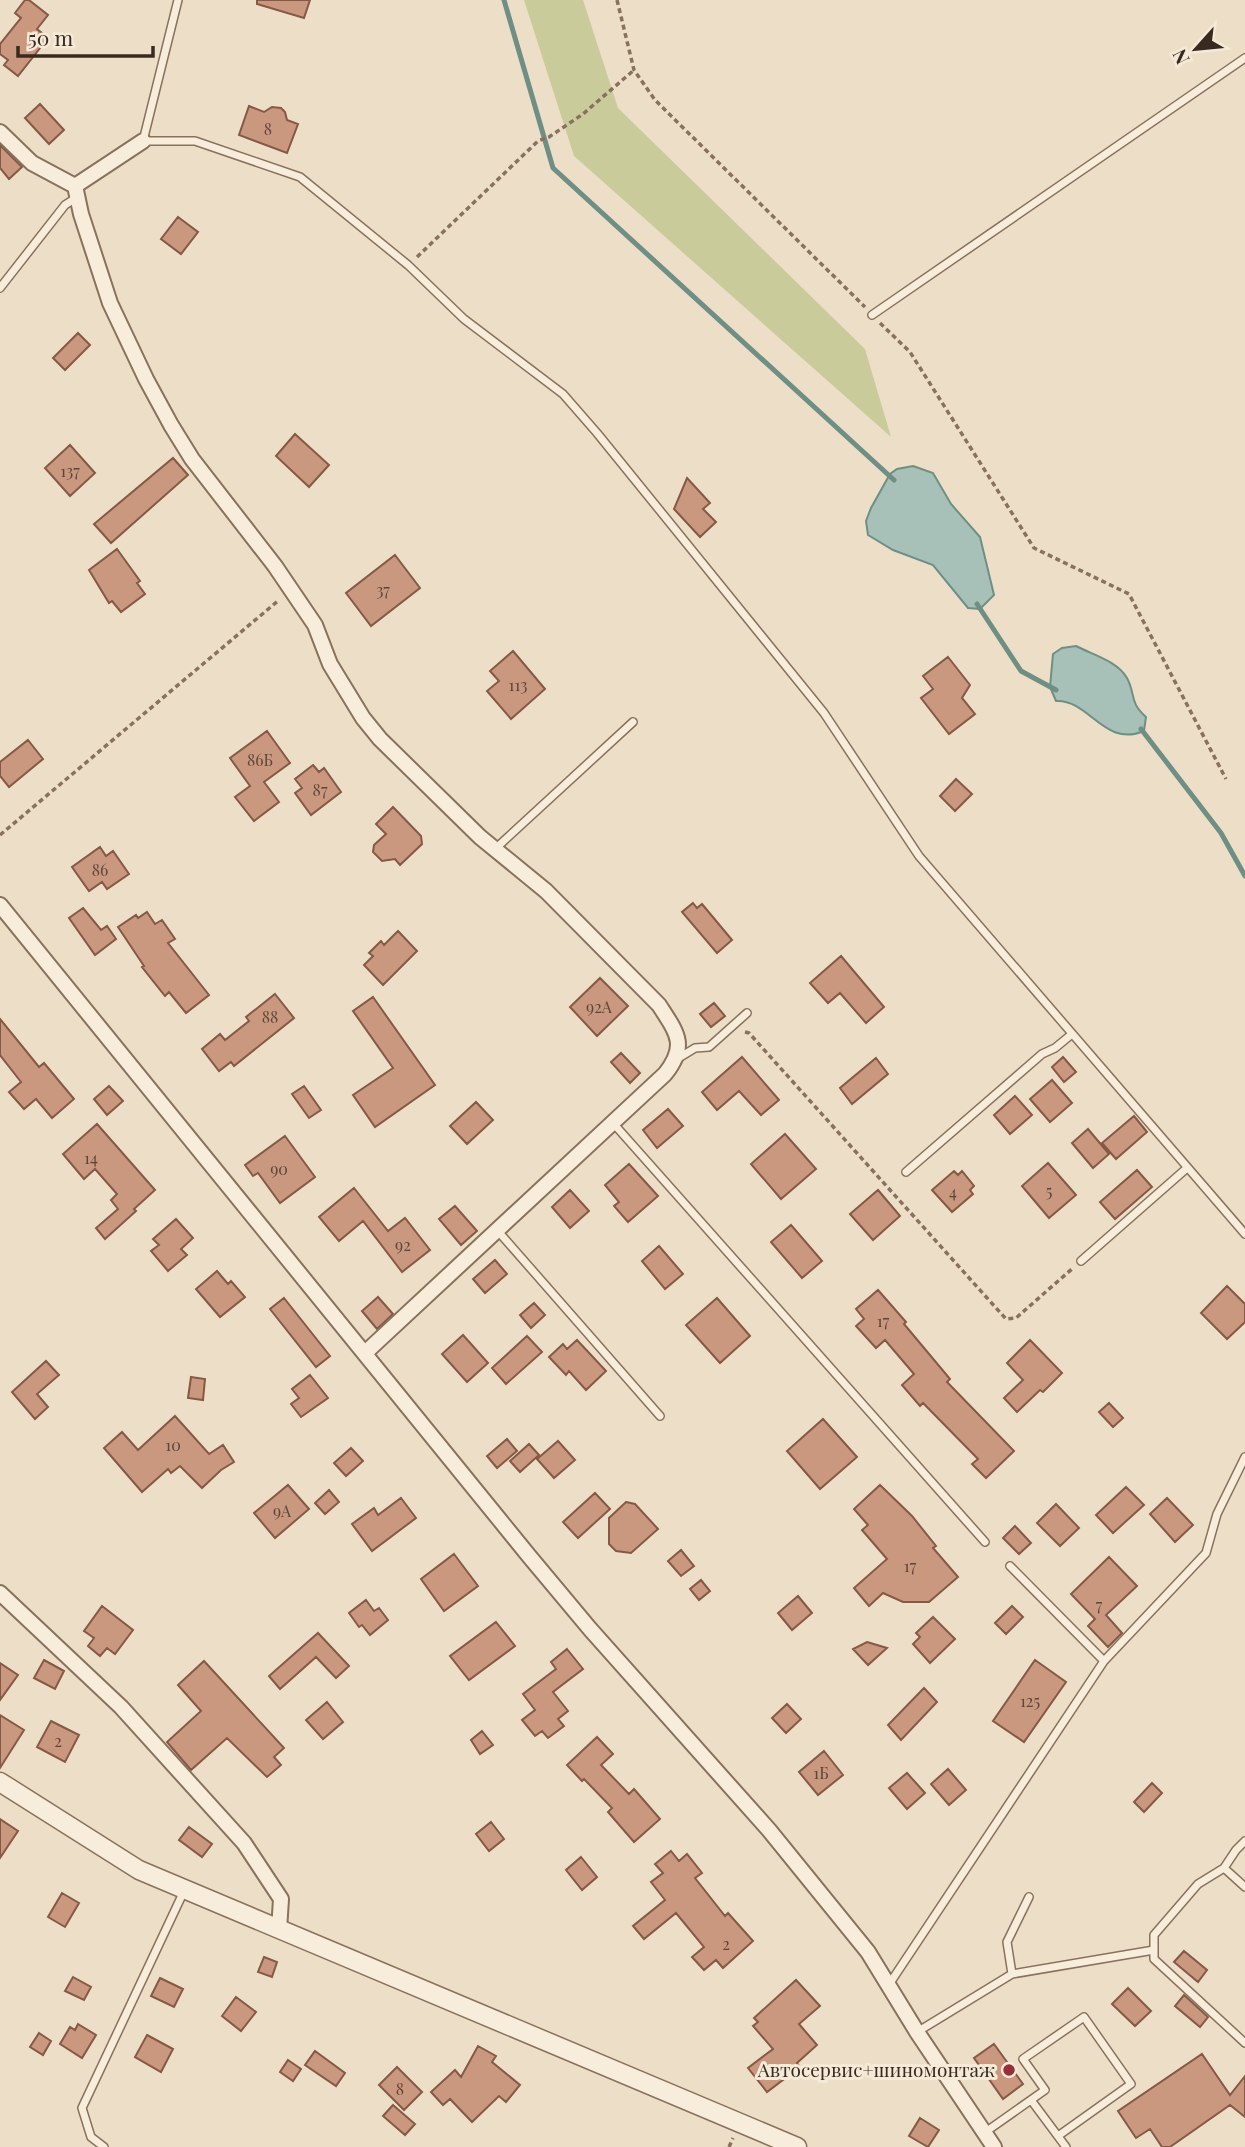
<svg xmlns="http://www.w3.org/2000/svg" width="1245" height="2147" font-family="'Playfair Display',serif">
<style>
.green{fill:#c9cb9b}
.water{fill:#a8c1b8;stroke:#6f8f85;stroke-width:2}
.lines{fill:none;stroke-linecap:round;stroke-linejoin:round}
.stream{stroke:#6f8f85;stroke-width:5}
.building{fill:#c9987f;stroke:#865944;stroke-width:2}
.service-casing{stroke:#88715d;stroke-width:10}
.minor-casing{stroke:#88715d;stroke-width:18}
.tertiary-casing{stroke:#88715d;stroke-width:21}
.path{stroke:#88715d;stroke-width:3.5;stroke-dasharray:5 3.5;stroke-linecap:butt}
.service{stroke:#f8edda;stroke-width:7}
.minor{stroke:#f8edda;stroke-width:14}
.tertiary{stroke:#f8edda;stroke-width:18}
.poi-dot{fill:#952f38;stroke:#f5ead7;stroke-width:2.5}
.labels{text-anchor:middle;stroke-width:6;stroke-linejoin:round;paint-order:stroke}
.number-label{font-size:16px;fill:#5d4638}
.poi-label{font-size:19px;fill:#392a20;stroke:#f5ead7;text-anchor:end}
</style>
<rect width="100%" height="100%" fill="#eddfc7"/>
<path class="green" d="M524,0h59l35,108 247,241 26,88 -317,-281z"/>
<path class="water" d="M913,466l20,7 18,31 29,33 14,58 -14,14 -12,-1 -35,-43 -40,-15 -25,-15 -2,-14 5,-13 19,-34 7,-5z
M1076,646c17,9 41,15 51,32 9,17 2,24 19,39l-2,14c-40,17 -55,-32 -88,-30l-6,-14 3,-33 9,-6z"/>
<g class="lines">
<path class="stream" d="M504,0l49,168 341,312
M977,604l44,67 35,19
M1141,729l80,104 24,43"/>
</g>
<path class="building" d="M25,0h4l19,15 -11,14 11,9 -30,38 -14,-11 4,-5 -8,-6v-10l21,-26 -6,-5z
M257,0h53l-6,18 -47,-14z
M40,104l24,26 -15,14 -24,-26z
M249,106l15,6 8,-5 9,1 4,4 2,8 11,4 -11,29 -48,-18z
M0,145l22,22 -13,12 -9,-11z
M178,217l20,15 -17,22 -20,-15z
M78,333l12,12 -25,25 -12,-12z
M295,434l34,31 -20,22 -33,-31z
M70,445l25,28 -25,23 -25,-28z
M173,458l15,17 -77,68 -17,-19z
M687,478l23,25 -7,6 13,13 -16,15 -26,-28z
M117,549l23,32 -3,2 8,11 -24,18 -9,-11 -3,2 -20,-33z
M395,555l25,33 -49,38 -25,-33z
M513,651l32,38 -34,30 -24,-28 12,-10 -9,-10z
M948,657l22,28 -8,13 13,16 -26,20 -28,-36 12,-9 -10,-13z
M267,731l23,32 -26,19 15,20 -25,19 -19,-24 15,-11 -20,-28z
M28,740l15,19 -34,28 -9,-11v-14z
M313,765l6,7 5,-4 17,24 -30,23 -16,-22 7,-5 -7,-9z
M956,779l16,15 -17,17 -15,-15z
M393,807l28,29 1,8 -22,21 -5,-6 -13,2 -9,-9 1,-7 12,-11 -10,-10z
M100,847l6,9 7,-5 16,23 -22,15 -5,-7 -13,9 -17,-24z
M693,903l4,5 5,-4 30,36 -15,13 -35,-41z
M83,908l18,22 6,-4 9,13 -21,16 -26,-37z
M147,912l8,12 7,-4 13,19 -7,4 41,52 -23,18 -17,-21 -4,4 -23,-29 2,-1 -26,-39 18,-12 2,3z
M398,931l19,20 -34,34 -19,-20 9,-9 -4,-3 12,-12 3,4z
M841,956l43,51 -18,16 -26,-30 -12,10 -18,-20z
M600,978l28,28 -31,30 -27,-29z
M275,994l19,24 -60,48 -3,-4 -12,9 -17,-22 18,-15 5,6 24,-19 -3,-4z
M373,997l62,88 -60,42 -22,-32 40,-27 -40,-57z
M714,1003l11,13 -14,11 -11,-13z
M0,1019l39,48 5,-4 30,36 -22,19 -16,-19 -12,10 -15,-17 12,-10 -21,-27z
M621,1053l19,20 -10,10 -19,-21z
M742,1057l37,43 -18,15 -22,-24 -22,19 -15,-18z
M1063,1057l13,15 -12,10 -12,-15z
M876,1058l12,16 -36,30 -12,-16z
M1052,1080l20,23 -22,19 -20,-23z
M109,1086l14,15 -16,14 -13,-16z
M304,1086l17,24 -12,8 -17,-24z
M1015,1096l17,19 -22,19 -16,-19z
M476,1102l17,18 -26,24 -17,-18z
M668,1109l15,17 -26,22 -14,-18z
M1134,1116l13,16 -31,27 -14,-16z
M97,1124l58,66 -21,19 2,2 -31,28 -9,-11 22,-19 -7,-9 6,-6 -22,-25 -11,10 -21,-25z
M1088,1129l21,25 -16,14 -21,-25z
M785,1134l31,35 -35,30 -30,-35z
M285,1136l30,41 -35,26 -22,-30 -5,3 -8,-11z
M1048,1163l28,32 -27,23 -27,-32z
M629,1164l29,32 -30,26 -14,-16 5,-4 -14,-17z
M1137,1170l15,17 -37,32 -15,-17z
M954,1171l4,4 4,-4 12,15 -4,4 3,4 -21,18 -20,-22z
M354,1188l34,43 17,-13 25,32 -28,22 -39,-51 -24,20 -20,-24z
M570,1190l19,21 -19,17 -18,-21z
M878,1190l22,26 -27,24 -23,-26z
M455,1206l22,25 -16,14 -22,-26z
M176,1219l17,19 -12,11 6,6 -19,16 -17,-20 8,-6 -6,-6z
M791,1225l31,36 -20,17 -31,-36z
M659,1246l24,28 -18,15 -23,-28z
M495,1260l12,14 -22,19 -12,-14z
M217,1271l11,13 3,-3 14,16 -25,20 -24,-28z
M1227,1286l18,18v18l-18,17 -26,-26z
M878,1290l28,32 -2,2 46,55 -3,3 67,69 -28,27 -14,-14 6,-5 -55,-56 -3,3 -18,-21 12,-11 -29,-34 -9,8 -20,-22 8,-7 -8,-10z
M378,1297l15,17 -16,15 -15,-18z
M284,1298l46,58 -14,11 -46,-58z
M717,1298l33,38 -30,27 -34,-38z
M534,1303l11,12 -14,13 -11,-13z
M463,1335l25,28 -21,19 -25,-28z
M527,1336l15,16 -36,32 -14,-16z
M577,1340l29,31 -20,19 -17,-19 -3,4 -17,-18 14,-13 4,5z
M1030,1340l32,33 -19,19 -3,-2 -23,22 -13,-14 19,-18 -16,-17z
M46,1361l13,14 -22,19 11,13 -13,12 -23,-27z
M310,1375l18,23 -27,19 -10,-13 8,-6 -7,-9z
M191,1377l14,2 -2,21 -15,-2z
M1109,1403l14,15 -10,9 -14,-15z
M175,1416l34,38 14,-9 11,17 -13,8 -19,18 -22,-22 -9,7 -3,-4 -26,23 -38,-44 18,-16 16,18z
M823,1419l34,38 -37,32 -33,-38z
M507,1439l10,12 -20,17 -10,-12z
M558,1441l17,19 -21,18 -17,-19z
M529,1444l10,11 -19,17 -10,-11z
M351,1448l12,13 -17,15 -12,-13z
M288,1485l21,24 -34,29 -21,-25z
M880,1485l32,31 24,30 -3,2 25,29 -29,25h-26l-20,-9 -14,13 -15,-18 33,-29 -25,-29 6,-5 -14,-16z
M1126,1487l18,18 -31,28 -17,-18z
M329,1490l10,12 -14,12 -10,-11z
M595,1493l15,16 -32,29 -15,-16z
M401,1498l15,20 -44,33 -20,-27 22,-16 4,7z
M1167,1498l26,27 -18,17 -25,-28z
M626,1502l9,2 23,25 -27,24 -15,-2 -7,-7v-26z
M1056,1504l23,24 -19,18 -23,-23z
M1015,1526l16,17 -12,11 -16,-16z
M681,1550l13,16 -13,10 -13,-15z
M454,1554l24,32 -34,25 -23,-32z
M1109,1557l28,29 -31,29 16,18 -14,14 -20,-21 7,-7 -24,-25z
M701,1580l9,11 -11,9 -9,-11z
M798,1596l14,17 -20,17 -14,-17z
M366,1600l8,11 5,-3 9,12 -18,15 -8,-10 -3,2 -10,-14z
M102,1606l31,24 -18,24 -8,-6 -7,8 -12,-10 6,-8 -10,-7z
M1012,1606l11,11 -17,17 -11,-11z
M933,1617l22,22 -25,24 -17,-19 7,-7 -4,-4z
M496,1622l19,24 -46,34 -19,-24z
M318,1633l31,33 -13,12 -20,-21 -36,32 -11,-13z
M867,1642l20,6 -19,17 -15,-16z
M567,1649l16,20 -30,23 15,19 -10,8 6,7 -16,12 -6,-7 -7,5 -13,-16 13,-10 -12,-16 33,-25 -5,-7z
M44,1660l20,11 -9,18 -21,-11z
M1035,1660l31,22 -42,60 -31,-21z
M204,1661l80,87 -10,9 7,8 -14,12 -40,-39 -36,32 -24,-28 34,-31 -23,-26z
M0,1663l18,12 -18,25z
M924,1688l13,14 -36,38 -13,-15z
M327,1702l16,20 -20,17 -17,-19z
M787,1704l14,15 -15,14 -14,-15z
M0,1715l24,15 -24,38z
M51,1721l28,14 -14,27 -28,-15z
M482,1731l11,14 -13,9 -9,-14z
M597,1737l16,17 -12,11 28,29 5,-5 26,30 -26,23 -26,-30 4,-4 -28,-29 -2,2 -15,-16z
M824,1751l19,24 -25,20 -19,-23z
M948,1769l18,21 -17,15 -18,-21z
M907,1773l18,20 -18,16 -18,-21z
M1152,1783l10,10 -18,19 -10,-10z
M0,1819l18,12 -18,27z
M491,1822l13,17 -15,12 -13,-17z
M189,1827l23,17 -10,13 -23,-17z
M671,1851l8,10 8,-7 15,19 -7,5 30,38 3,-3 25,28 -30,27 -7,-8 -12,10 -12,-13 12,-10 -28,-34 -32,26 -11,-13 32,-26 -14,-18 12,-9 -8,-9z
M581,1857l16,20 -15,13 -16,-20z
M62,1893l17,10 -14,24 -17,-10z
M1184,1951l23,19 -9,12 -24,-20z
M264,1957l13,5 -5,15 -14,-5z
M73,1977l18,10 -7,13 -19,-9z
M160,1978l23,11 -9,18 -23,-11z
M796,1980l24,26 -21,18 18,21 -20,18 3,4 -33,25 -19,-24 25,-19 -20,-23 5,-4 -4,-4z
M1128,1988l23,23 -16,15 -23,-22z
M1184,1995l24,22 -8,10 -25,-21z
M236,1997l20,15 -15,19 -19,-15z
M78,2024l18,11 -14,23 -22,-14 10,-17 5,3z
M39,2033l12,8 -8,14 -13,-8z
M147,2035l26,14 -12,23 -26,-15z
M994,2044l29,40 -20,15 -29,-41z
M478,2046l18,10 -4,6 28,23 -14,17 -7,-6 -27,26 -22,-23 -7,6 -12,-13 24,-22 6,7z
M315,2051l30,22 -9,13 -31,-21z
M1202,2054l28,41 15,-19v41l-15,-12 -60,42h-8l-12,-18 -14,9 -18,-27z
M288,2060l13,9 -8,12 -13,-9z
M397,2067l25,25 -18,18 -25,-25z
M393,2105l22,19 -10,11 -22,-19z
M920,2118l19,12 -11,17 -19,-11z"/>
<g class="lines">
<g class="service-casing">
<path id="service" d="M178,0l-35,141h52l105,36 108,88 56,54 99,75 34,39 227,280 95,143 326,378
M0,288l65,-83 11,-7
M872,315l373,-257
M495,849l138,-127
M677,1059l18,-11 14,-1 38,-34
M613,1123l372,419
M906,1172l136,-118 13,-6 17,-14
M497,1230l163,186
M1081,1261l106,-93
M1010,1566l94,95
M1224,1868l12,-18 9,-9
M1245,1887l-21,-19 -26,16 -44,51v24l91,84
M1012,1974l-5,-32 22,-45
M888,1986l216,-325 102,-108 11,-39 28,-57
M917,2032l95,-58 142,-24
M1031,2100l35,47
M984,2133l61,-43 -22,-31 61,-42 47,67 -73,52
M104,2147l-13,-10 -9,-29 102,-217"/>
</g>
<g class="minor-casing">
<path id="minor" d="M0,132l32,31 43,23
M143,141l-68,45 6,28 29,89 36,76 25,46 21,34 83,107 40,59 15,39 33,54 17,21 100,98 66,54 113,114c18,28 29,40 6,69l-300,279
M0,905l529,651 61,73 179,201 99,122 49,80 77,115
M0,1593l121,114 123,136 37,56 -2,31"/>
</g>
<g class="tertiary-casing">
<path id="tertiary" d="M0,1782l139,88 658,277"/>
</g>
<path class="path" d="M617,0l17,70 21,30 210,207
M417,257l121,-116 11,-4 34,-23 51,-44
M880,323l30,29 124,196 95,46 97,185
M0,835l279,-235
M745,1032l4,1 257,286 10,-1 57,-50
M729,2147l4,-9"/>
<use href="#service" class="service"/>
<use href="#minor" class="minor"/>
<use href="#tertiary" class="tertiary"/>
</g>
<circle class="poi-dot" cx="1009" cy="2070" r="7"/>
<g class="labels">
<g class="number-label">
<text x="268" y="135">8</text>
<text x="70" y="477">137</text>
<text x="383" y="596">37</text>
<text x="518" y="691">113</text>
<text x="260" y="766">86Б</text>
<text x="320" y="796">87</text>
<text x="100" y="876">86</text>
<text x="599" y="1013">92А</text>
<text x="270" y="1023">88</text>
<text x="91" y="1164">14</text>
<text x="279" y="1175">90</text>
<text x="1049" y="1197">5</text>
<text x="953" y="1198">4</text>
<text x="403" y="1251">92</text>
<text x="883" y="1327">17</text>
<text x="173" y="1451">10</text>
<text x="282" y="1517">9А</text>
<text x="910" y="1572">17</text>
<text x="1099" y="1611">7</text>
<text x="1030" y="1707">125</text>
<text x="58" y="1747">2</text>
<text x="821" y="1779">1Б</text>
<text x="726" y="1950">2</text>
<text x="400" y="2095">8</text>
</g>
<g class="poi-label">
<text x="995" y="2077">Автосервис+шиномонтаж</text>
</g>
</g>
<g transform="translate(1196 49) rotate(243)" stroke="#f5ead7" stroke-width="5" paint-order="stroke">
<path d="M0-5L12 26L0 18L-12 26Z" fill="#392a20"/>
<text y="-10" font-size="19" font-weight="bold" text-anchor="middle" fill="#392a20">N</text>
</g>
<path d="M18 46v10h135v-10" fill="none" stroke="#392a20" stroke-width="3.5"/>
<text x="28" y="46" font-size="21" fill="#392a20" stroke="#f5ead7" stroke-width="5" paint-order="stroke">50 m</text>
</svg>
